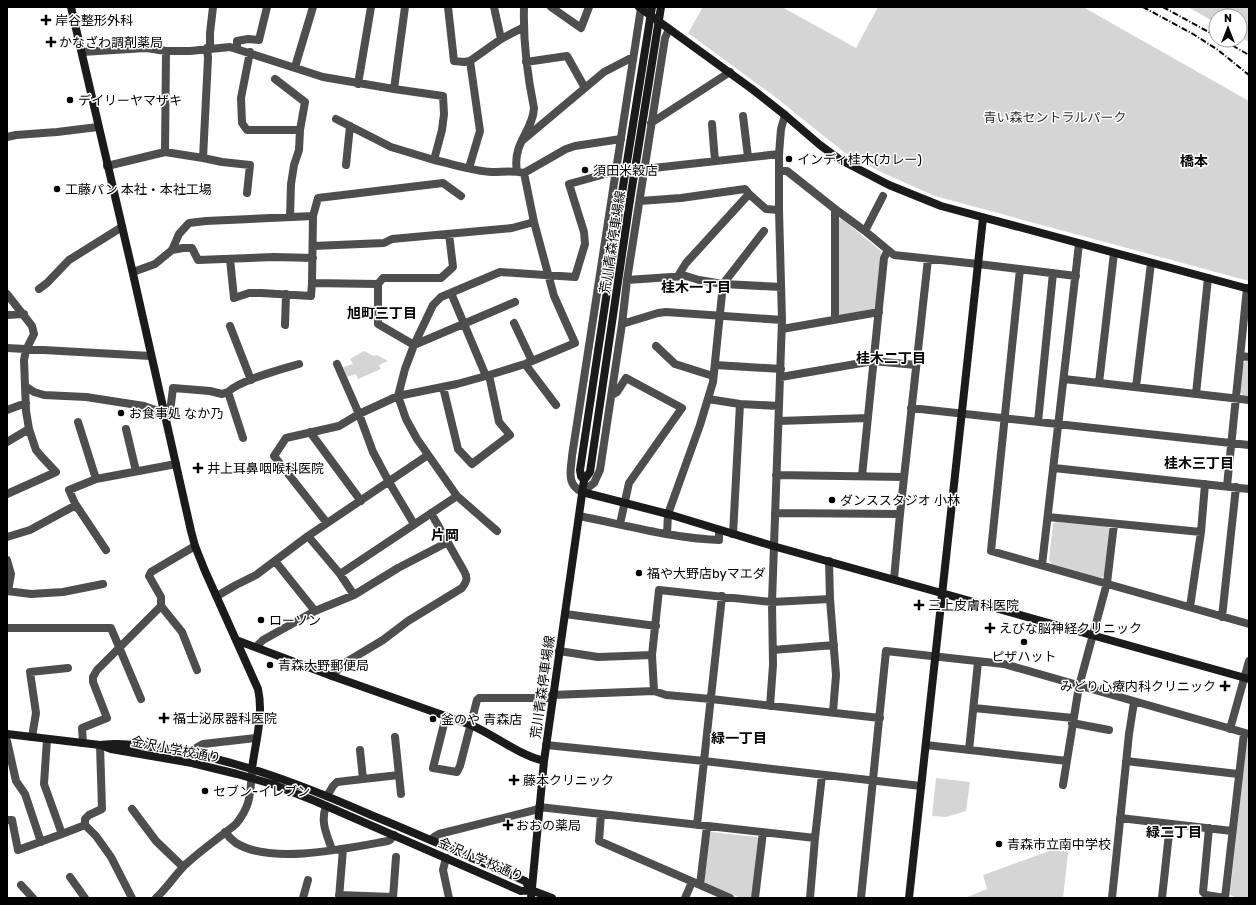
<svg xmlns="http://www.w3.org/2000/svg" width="1256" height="905" font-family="Rubik,'Noto Sans JP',sans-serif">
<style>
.green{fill:#d5d5d5}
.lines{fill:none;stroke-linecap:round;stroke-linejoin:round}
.street{stroke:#4e4e4e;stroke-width:8}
.secondary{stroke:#1b1b1b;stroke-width:8}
.rail{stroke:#000;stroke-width:2;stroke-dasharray:6 2 1 2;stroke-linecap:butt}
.secondary-bridge{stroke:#1b1b1b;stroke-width:8}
.poi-dot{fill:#000;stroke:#fff;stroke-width:1.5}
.labels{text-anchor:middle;stroke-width:3;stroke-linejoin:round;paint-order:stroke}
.poi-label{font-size:13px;fill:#000;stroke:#fff;text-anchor:start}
.park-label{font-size:13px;fill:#2c2c2c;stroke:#fff}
.street-label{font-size:13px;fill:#000;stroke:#fff}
.neighbourhood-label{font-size:14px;font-weight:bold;fill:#000;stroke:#fff}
</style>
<rect width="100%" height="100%" fill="#fff"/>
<path class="green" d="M703,7h79l74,41 22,-41h205l166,94v180l-314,-85 -52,-23 -38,-20 -71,-57 -86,-63z
M1188,7h61v35l-9,-5v-21h-24v7z
M840,219h2l39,32 -4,56 -4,2 -33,6 -2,-2v-92z
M364,351l10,5 3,-1 11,6 -9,4 2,4 -23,10 -2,-5 -9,3 -4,-10 10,-3 -3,-5z
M1246,361h3v34h-6l-3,-3 3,-28z
M1056,522l52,5 2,3 -5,45 -4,3 -49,-14 -3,-4 4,-36z
M1247,739l2,1v158c-7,0 -15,1 -19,-4z
M936,778l34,4 -4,29 -20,6 -14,-1z
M711,832l46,5 2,2 -7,59h-11l-34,-14 -3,-3 6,-48z
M1069,844l-6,54h-98l22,-9 -4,-14z"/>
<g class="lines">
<path class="street" d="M448,7l6,54 10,1 6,-1 31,-22 23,-12
M494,7l7,32
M551,7l30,21 8,-21
M641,8l-69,448c-1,15 -6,28 10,36l12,-9 6,-13 22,-146 5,-44 38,-242 4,-9
M210,48v-15l3,-26
M237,48v-7l11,-2 11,1 8,-33
M82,52l64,-4 20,3h24l40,-4 93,30 71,12 49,7 1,18 -2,16 -8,30c19,4 39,11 58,12 11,0 21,-2 32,1l42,-24 9,-3 46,-7
M250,52l-9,46 1,25 5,7h53l-1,20 -5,15 -3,19 -1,33
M526,62l41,-6 18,32
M295,67l18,-60
M275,79l30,23 -5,28
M358,84l13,-77
M394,89l11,-82
M743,116l5,41
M336,119l55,28 43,13
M651,123l79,-51
M712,124l3,37
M7,137l9,-2 41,-3 41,-5
M523,140l81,-68 29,-15
M165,152l1,-101
M203,158l19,4 28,3 -3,28
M346,165l4,-39
M107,166l58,-14 38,6 5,-100 -1,-10
M469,168l11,-37 -10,-70
M644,169l135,-15
M517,171c-5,-28 16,-40 17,-63 -7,-34 -11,-67 -10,-101
M779,171h8l48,38 30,22 29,24 84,9 98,12
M640,201l41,-3 64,-9 4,5
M835,209v110
M313,216l5,-18 125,-15 18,13
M865,231l18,-35
M313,246l71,-3 8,-4 120,-11 22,-6
M172,250l11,-2h9l6,12 76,-3 39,1
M230,259l4,39 15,-5h12l50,3 1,-13
M1020,269l-29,282 258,73
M133,272l22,-8 17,-14 7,-16 10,-11 17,-2 107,-5 -1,67 66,1v40l36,21
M678,276l8,-13 63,-69 17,15 13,1
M627,280l59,-4 13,4 24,4 58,3
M378,284l5,-6h58l12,-11 -4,-33
M39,289l8,-6 22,-23 53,-33
M451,293l35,83
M7,294l25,32 2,8 -8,16 -2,10 2,51 3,18 7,21 5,6 15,16 -49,22
M7,315l17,-1
M514,323l18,38
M622,324l36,-11 8,-1 116,8
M285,325l1,-31
M230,326l21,54
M782,329l97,-17
M414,345l101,-43
M656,346l19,18 38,12
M7,348l144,8
M1240,356l9,1
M525,364l31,41
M715,365l66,4
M781,377l92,-16 43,4
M1064,379l185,21
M1099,383l15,-130
M25,386l9,6 10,3 42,2 58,9 20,7 6,-1 3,-24 37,3 12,3 6,-2
M443,387l15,62 14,15 38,-29 -11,-13 -10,-47
M1136,387l15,-124
M1196,394l12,-116
M612,395l5,-3 9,-14 56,30 -53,75 -9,41
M708,399l32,5 39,2
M911,408l338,37
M7,410l19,-7
M779,421l89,-3
M78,422l18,57
M1038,422l15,-149
M126,429l10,42
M310,432l51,69
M243,438l-15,-46c12,-12 54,-23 71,-28
M7,442l22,-13
M1054,468l195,21
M776,475l128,2
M862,476l22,-218 4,-8
M1227,486l20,-198
M77,508l-8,-18 27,-11 80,-15
M775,513l125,1 28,-255
M579,516c47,9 92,22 140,24v-10
M1048,517l153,15
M327,523l-53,-67 12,-18 53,-12 20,-12 -22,-50
M414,524l-25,-42 -16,-30 -14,-38 39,-18 59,-12 29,-8 39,-12 50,-21 -21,-47 -20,-74 -10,-49
M497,531l-40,-35 -40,-57 -11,-20 -8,-23 7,-27 9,-24 19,-40 8,-8 59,-25 75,5 10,-33 -1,-12 -15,-48 47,-13
M667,534l1,-20 32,-89 13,-43 10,-98 41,-53
M733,534l7,-130
M308,536l32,38 14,21
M7,537l23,-7 46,-25 30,45
M195,546l-44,26 -2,4 12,21v9l21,26 15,38
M7,560l4,14 -3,17
M275,561l40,50
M829,561l1,38 6,76 -3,37
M1042,565l37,-321
M340,574l117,-78
M894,579l6,-65
M7,591l24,3 32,-2 40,-8
M217,596l19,-11 20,-10 52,-39 120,-81
M1190,607l11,-75 4,-48
M565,614l91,12
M1222,617l14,-130
M7,628h104l30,71
M256,647l7,-7 52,-29 39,-16 44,-27 50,-26
M773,650l61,-5
M559,651l39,6 54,-2
M332,676l11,-12 40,-24 25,-19 54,-33c5,-7 6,-10 2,-17l-33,-58
M654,691l-2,-36 7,-65 113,12 58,-3
M552,695l102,-4 12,4 45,4 169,19
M770,706l3,-41 -1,-63 10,-282 -3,-110v-56l2,-25 4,-14
M974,708l99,10
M446,716l-13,52 24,4 3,-6 17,-66 2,-2h73
M1072,723l37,7
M1230,729l19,-68
M32,737l4,-24 -6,-41 38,-4
M395,737l6,57
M47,739l-3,45 18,50
M7,741l9,40 9,13 16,48
M83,743l-1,-15 25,-10 -14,-36v-5l4,-7 64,-64
M100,745l2,64 -13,6 -4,4v6l11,11 15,21 21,41
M546,745l158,16 217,25
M926,745l141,16
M360,750l3,29 36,-4
M969,750l9,-88
M187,753l16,-9 53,-6
M1126,761l112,13
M1063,785l16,-99 28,-103 7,-59
M327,796l6,-10 4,-4 26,-3
M326,806c-6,17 1,28 6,44
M539,807l276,31 -5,60
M132,809l24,32 27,26
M601,814l-2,27 131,57
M1120,818l112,13
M7,820h5l6,30 44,-16 23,-9
M697,825l25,-229
M1209,828l-6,64 3,3 19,3
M225,832c3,4 7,8 11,11 35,22 113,5 152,-2l2,-1 4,-5
M815,838l7,-63
M431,840l3,-3 5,-3 100,-25
M446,858l-3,12 6,28
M70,877l15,21
M21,885l12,13
M700,885l7,-59
M339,895l54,2
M156,898c11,-10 19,-23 29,-33 16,-15 34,-27 51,-41 15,-18 14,-30 16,-52
M303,898l5,-18
M339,898l4,-49
M393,898l3,-41
M685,898l7,-16
M755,898l8,-66
M861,898l25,-247 118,13 245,70
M1112,898l17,-164 5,-32
M1162,898l8,-74
M1225,898l19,-165"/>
<path class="secondary" d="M71,7l60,258 60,266 4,15 10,25 53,118c6,27 -3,54 -6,80
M639,7l113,82 33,26 35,30 19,14 50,26 52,21 308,83
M584,480l-3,-4 -1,-6 41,-271
M582,492l86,22 105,32 476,133
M236,640l96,36 139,49c25,11 46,29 73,36
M7,734l93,11c4,0 8,-1 12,-1 18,-1 37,3 55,5 71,11 138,37 204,66 52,21 102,44 154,66l6,9
M103,746l8,3 81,14 45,11 35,10 43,17 206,90 10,-1 21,8
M531,898l13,-137 40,-281 6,-8 40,-272
M909,898l74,-680"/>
<path class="rail" d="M1143,7l50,27 25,16 31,25
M1163,7l53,29
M1223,40l26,15"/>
<path class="secondary-bridge" d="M621,199l31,-192
M630,200l31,-193"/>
</g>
<g class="poi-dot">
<path d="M44 14h4v4h4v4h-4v4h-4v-4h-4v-4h4z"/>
<path d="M49 36h4v4h4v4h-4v4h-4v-4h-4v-4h4z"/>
<circle cx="70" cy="100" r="4"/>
<circle cx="789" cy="159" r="4"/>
<circle cx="585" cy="170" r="4"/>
<circle cx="57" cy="189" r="4"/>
<circle cx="121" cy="413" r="4"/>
<path d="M196 462h4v4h4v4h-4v4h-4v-4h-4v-4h4z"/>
<circle cx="832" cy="500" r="4"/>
<circle cx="639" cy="573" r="4"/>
<path d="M917 599h4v4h4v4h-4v4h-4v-4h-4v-4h4z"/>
<circle cx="261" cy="620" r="4"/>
<path d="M988 622h4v4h4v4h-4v4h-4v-4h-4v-4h4z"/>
<circle cx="1024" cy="642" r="4"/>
<circle cx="270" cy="665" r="4"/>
<path d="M1223 680h4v4h4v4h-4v4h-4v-4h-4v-4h4z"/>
<path d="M162 712h4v4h4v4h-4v4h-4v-4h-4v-4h4z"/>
<circle cx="433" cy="719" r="4"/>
<path d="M512 774h4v4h4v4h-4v4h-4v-4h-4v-4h4z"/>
<circle cx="205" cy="791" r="4"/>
<path d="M506 819h4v4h4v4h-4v4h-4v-4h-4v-4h4z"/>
<circle cx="999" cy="844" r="4"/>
</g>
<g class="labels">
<g class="poi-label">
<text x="55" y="25">岸谷整形外科</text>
<text x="59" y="47">かなざわ調剤薬局</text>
<text x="78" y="105">デイリーヤマザキ</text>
<text x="797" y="164">インディ桂木(カレー)</text>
<text x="593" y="175">須田米穀店</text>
<text x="65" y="194">工藤パン 本社・本社工場</text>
<text x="129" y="418">お食事処 なか乃</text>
<text x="207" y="473">井上耳鼻咽喉科医院</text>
<text x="840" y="505">ダンススタジオ 小林</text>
<text x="647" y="578">福や大野店byマエダ</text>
<text x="928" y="610">三上皮膚科医院</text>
<text x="269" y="625">ローソン</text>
<text x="999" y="633">えびな脳神経クリニック</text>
<text x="1024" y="661" text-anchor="middle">ピザハット</text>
<text x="278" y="670">青森大野郵便局</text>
<text x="1216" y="691" text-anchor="end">みどり心療内科クリニック</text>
<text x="173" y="723">福士泌尿器科医院</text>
<text x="441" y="724">釜のや 青森店</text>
<text x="523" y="785">藤本クリニック</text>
<text x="213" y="796">セブン-イレブン</text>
<text x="516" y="830">おおの薬局</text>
<text x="1007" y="849">青森市立南中学校</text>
</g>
<g class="park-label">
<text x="1055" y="122">青い森セントラルパーク</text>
</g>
<g class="street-label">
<text transform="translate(612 242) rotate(-81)" y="5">荒川青森停車場線</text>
<text transform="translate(542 687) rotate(-82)" y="5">荒川青森停車場線</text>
<text transform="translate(176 749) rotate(11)" y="5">金沢小学校通り</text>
<text transform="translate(481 859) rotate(23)" y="5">金沢小学校通り</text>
</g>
<g class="neighbourhood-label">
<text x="1194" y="166">橋本</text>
<text x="696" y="292">桂木一丁目</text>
<text x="382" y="318">旭町三丁目</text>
<text x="891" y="363">桂木二丁目</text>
<text x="1199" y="468">桂木三丁目</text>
<text x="445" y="540">片岡</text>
<text x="739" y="743">緑一丁目</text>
<text x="1174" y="837">緑二丁目</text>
</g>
</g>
<rect width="1256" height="905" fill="none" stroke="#000000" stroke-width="16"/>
<g transform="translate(1228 28)"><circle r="19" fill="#ffffff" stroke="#999999"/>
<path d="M0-3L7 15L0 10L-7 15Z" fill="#000000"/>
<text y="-6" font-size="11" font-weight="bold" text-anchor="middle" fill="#000000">N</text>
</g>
</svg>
